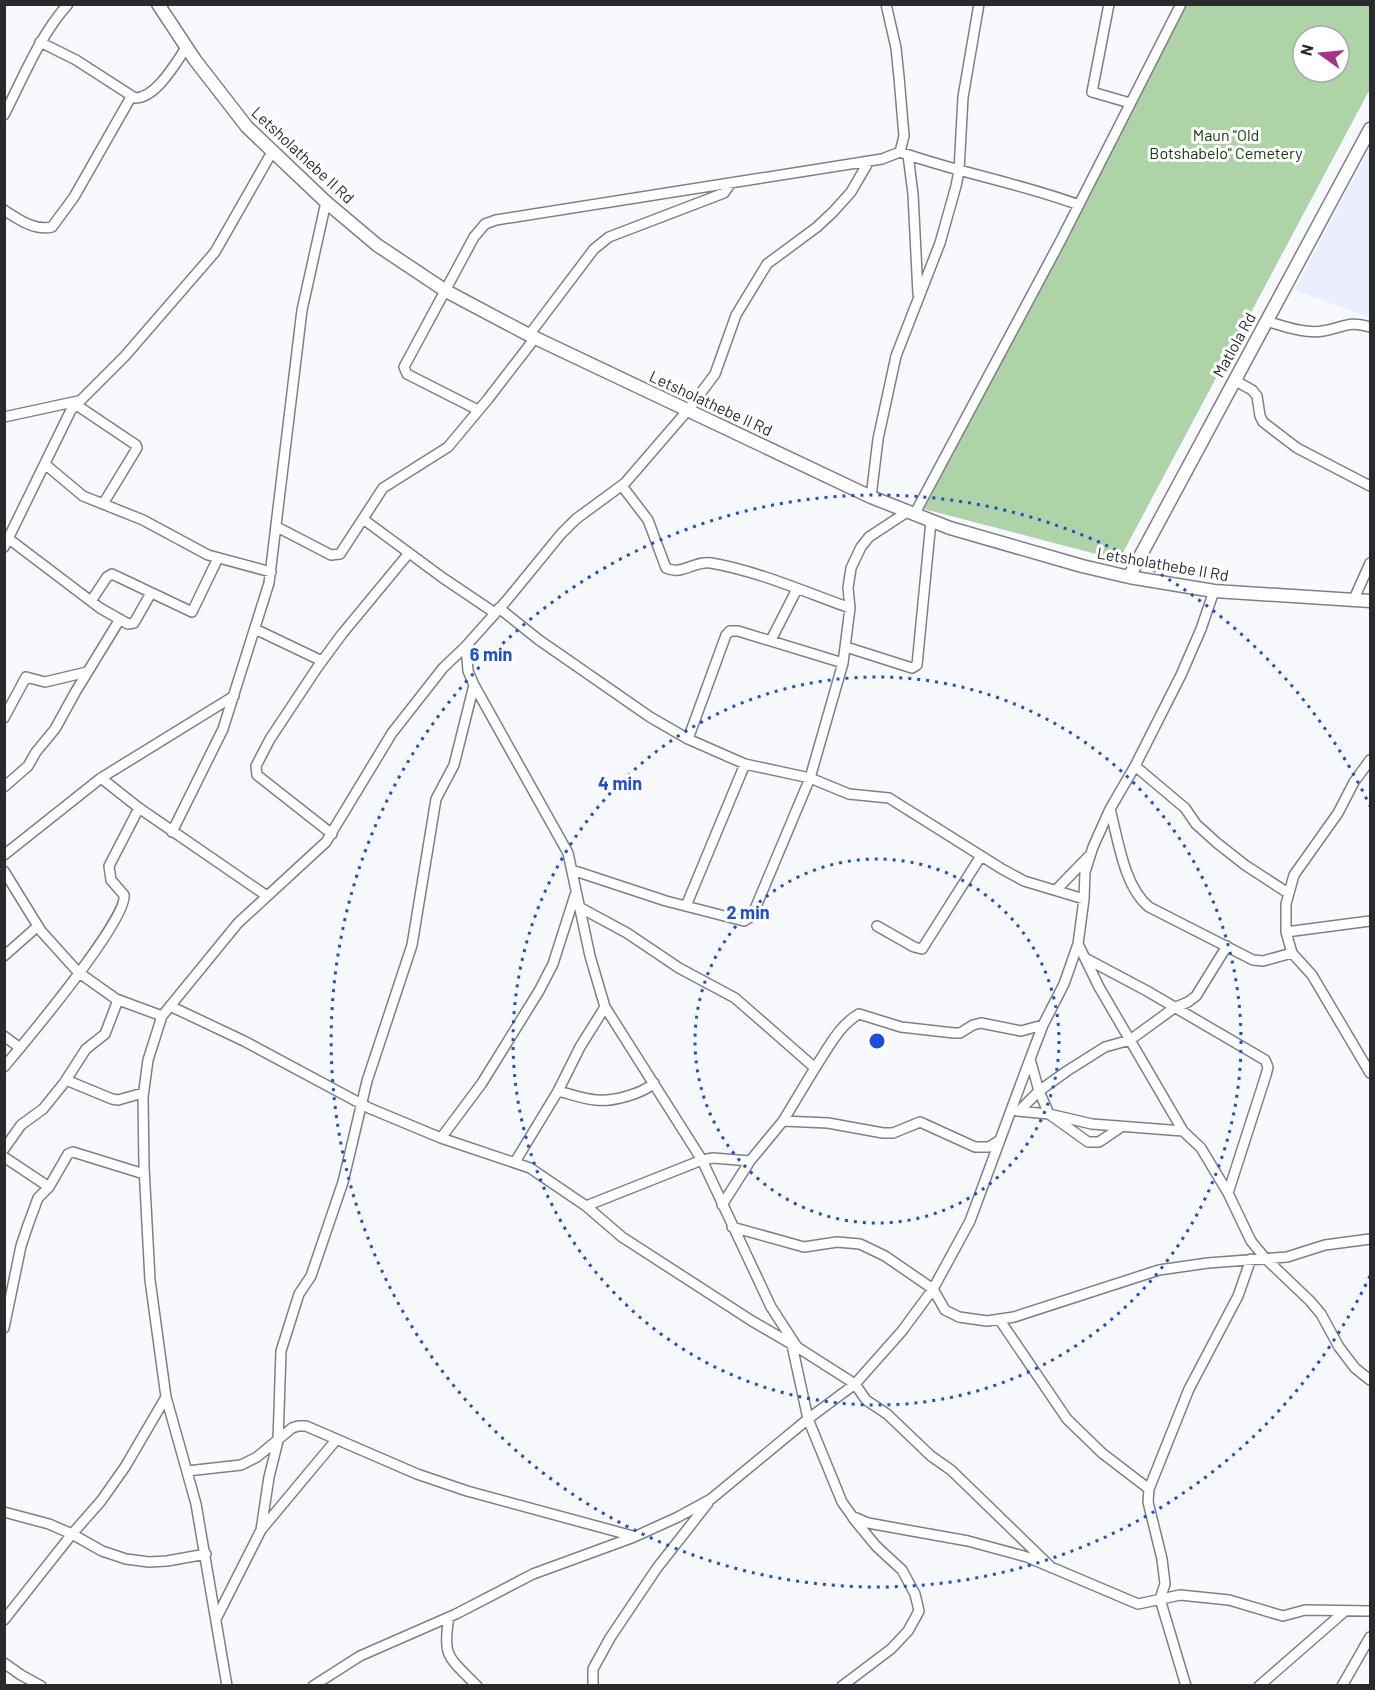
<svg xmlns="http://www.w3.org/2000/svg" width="1375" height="1690" font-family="Barlow,sans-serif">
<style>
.built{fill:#eaeeff}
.green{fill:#add3a7;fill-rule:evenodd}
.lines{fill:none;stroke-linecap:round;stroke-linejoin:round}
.minor-casing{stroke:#7e8089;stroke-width:12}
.tertiary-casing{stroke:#7e8089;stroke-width:15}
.minor{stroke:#fff;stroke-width:9}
.tertiary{stroke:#fff;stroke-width:12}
.ring{fill:none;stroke:#1d4ed8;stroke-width:3;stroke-dasharray:3 6}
.labels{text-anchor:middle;stroke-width:6;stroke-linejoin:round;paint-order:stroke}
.park-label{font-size:16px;fill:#0c3905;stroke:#fff}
.street-label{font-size:16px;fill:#292a2d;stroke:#fff}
.centre{fill:#1d4ed8;stroke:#fff;stroke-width:3}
.ring-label{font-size:18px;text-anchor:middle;font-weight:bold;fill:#1d4ed8;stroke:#fff;stroke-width:6;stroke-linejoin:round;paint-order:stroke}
</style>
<rect width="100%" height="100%" fill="#f8f9ff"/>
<path class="built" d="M1370,147v171l-75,-28z"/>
<path class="green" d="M1185,5h185v84l-251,471 -195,-51zM1303,36h36v36h-36z"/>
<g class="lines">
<g class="minor-casing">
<path id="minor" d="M1109,4l-17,88 38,11
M40,42l36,18 59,38c21,0 40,-34 51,-50
M4,115c20,-39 35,-78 64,-111
M900,152c59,21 120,31 179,53
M908,155l5,39 5,100
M4,210c14,9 30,21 48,17l22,-30 57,-100
M1266,321c18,5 38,13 57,10 21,-3 24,-11 47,-4
M529,335l65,-86 15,-12 115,-44 7,-10
M1234,380l18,10 5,6 3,20 3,6 34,26 73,38
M75,404l61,41 1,3 -34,56
M478,410l-71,-36 -3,-7 70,-130 11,-13 11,-4 386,-61 18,-7 4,-16 -5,-59 -3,-29 -10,-44
M4,417l74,-16
M46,465l37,31 60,24 65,35 63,17
M622,486l26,34 18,48c16,8 29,-8 45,-5 47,8 94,29 139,45
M871,497l7,-58 18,-83 44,-113 16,-57 3,-15 4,-74 16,-93
M907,512l-38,25 -8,10 -10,21 -3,20 2,20 -7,55 -33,115 39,16 40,4 113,71 22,12 60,18
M914,515l147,-275 120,-236
M363,519l80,59 52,35
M277,527l54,28 9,-1 43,-66 65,-41 40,-48 47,-61
M9,539l91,69 28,16 6,-1 17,-30
M4,547l67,-137 54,-54 90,-104 57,-100
M91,601l16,-24 5,-3 80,38 26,-54
M1353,601l17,-38
M499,608l40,32 111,77 38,22 57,25 65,14 -58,138 -8,5 -78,-20 -94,-31
M255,629l67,32
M771,640l26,-51
M466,646l2,25 6,14 94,168 22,103 15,51 97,153 69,147 26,40 58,37 11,16 21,14 44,42 20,14 101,98
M846,647l66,21 5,-3 14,-144
M4,718l22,-41 19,5 42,-10
M688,739l38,-104 4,-4h8l105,32
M1135,766l50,42 11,16 21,19 28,22 43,28
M101,778l38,30 128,88
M4,787l24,-21 8,-14 19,-23 21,-38 44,-72
M1110,809c8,30 14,78 39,98l104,53 10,1 29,-8 -6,-21 84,-11
M172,832l51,-103 46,-146 33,-273 24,-108
M332,834l-75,-59 -1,-9 14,-27 47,-71 25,-34 67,-81
M4,855l97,-77 133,-82
M4,871l37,60 37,41 38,27 46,17
M1056,890l32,-33
M686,906l59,-142
M579,907l48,26 52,35 56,30 80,70 -32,53 -33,40 -37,-3 -11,2 -116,46
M877,926l37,21 8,2 59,-93
M1286,932v-28l8,-29 44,-62 16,-31 16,-22
M1078,944l21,43 84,144 18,17 27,45 23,48 14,17 45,43 11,13 18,33 16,21 15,12
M1292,953l20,22 58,98
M4,956l34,-30
M1085,958l62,33 118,69 3,7 -2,8 -38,118
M170,1006l74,35 125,67 72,30 89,30 56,38 36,31 130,84 43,25
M4,1036l16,12
M1030,1059l9,32 10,23 39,28h11l22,-15
M4,1067c21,-25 124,-148 120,-172l-13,-15 -2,-14 30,-58
M815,1068c12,-18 24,-43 44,-54l42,13 53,6h6l13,-8 8,-2 40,8 22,-6
M66,1080l46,19 6,1 25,-7
M558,1091c12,3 25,8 38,9 16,2 46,-6 58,-17
M1017,1111l32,3 43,10 91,7
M1019,1111l20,-20 28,-20 38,-24 25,-7 44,-32 14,-6 8,-6 31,-50
M783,1121l45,2 55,10h10l27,-11 55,25h14l11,-7
M441,1138l41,-55 57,-92 14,-27 22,-69
M4,1149l17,-24 22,-16 21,-26 22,-34 19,-15 13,-34
M4,1157l45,30
M515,1162l43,-71 22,-44 25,-40
M722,1205l28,-44
M732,1227l72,20 33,-5 23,2 25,12 48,33 12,21 14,7 28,4 27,-4 145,-47 49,-7 79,-6 38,-12 45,-6
M999,1319l68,100 35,34 47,36
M4,1328l17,-82 7,-21 10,-27 11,-11 19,-33 5,-2 71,22
M792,1345l16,74 34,83 10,14 16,7 100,18 59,16 111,47 42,-9 49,5 54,16 22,-6 65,1
M187,1471l54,-6 16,-8 35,-29 6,-2h8l111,48 50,17 166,45
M4,1512l45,12 23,10 30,17 24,8 23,3 18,-1 39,-7
M261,1530l75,-90
M217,1617l44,-87 8,-53 9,-36 3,-90 18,-57 12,-18 32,-94 24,-101 45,-136 24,-146 18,-34 20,-80
M449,1617c-7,41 0,40 28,69
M4,1620l68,-86 29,-33 24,-34 41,-70
M4,1663l17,12 20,11
M227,1686l-31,-182 -30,-107 -16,-117 -6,-113 -1,-70 5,-37 14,-44 76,-93 88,-81 66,-109 51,-65 23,-22 41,-46 54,-66 15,-15 49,-36 63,-73 27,-36 21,-59 31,-51 50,-37 16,-15 18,-20 18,-31
M313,1686l47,-30 96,-42 77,-40 101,-37 44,-20 33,-18 97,-80 47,-35 47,-53 31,-42 37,-68 60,-162 13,-34 21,-41 14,-40 6,-45 1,-27 8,-25 17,-38 25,-43 46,-91 20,-46 13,-38
M593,1686v-17l17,-31 47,-70 51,-65
M842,1686l49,-37 17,-18 11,-20 -4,-17 -13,-24 -26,-24 -23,-28
M1186,1686l-26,-87 5,-15 -3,-25 -14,-57 1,-13 40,-100 49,-93 13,-37
M1259,1686l86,-75
M1342,1686l28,-49"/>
</g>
<g class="tertiary-casing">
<path id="tertiary" d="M158,4l37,56 52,67 79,75 51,43 69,46 83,44 342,162 79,31 132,38 47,11 85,14 156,10
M1129,577l241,-448"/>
</g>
<use href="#minor" class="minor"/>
<use href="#tertiary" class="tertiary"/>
</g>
<g class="ring">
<circle cx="877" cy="1041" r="182"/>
<circle cx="877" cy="1041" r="364"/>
<path d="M1370 1276A546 546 0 1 1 1370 806"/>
</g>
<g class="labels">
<g class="park-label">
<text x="1226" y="141">Maun "Old<tspan x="1226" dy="18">Botshabelo" Cemetery</tspan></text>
</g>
<g class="street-label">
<text transform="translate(303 155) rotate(43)" y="6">Letsholathebe II Rd</text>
<text transform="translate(1234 345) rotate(-61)" y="6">Matlola Rd</text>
<text transform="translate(711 403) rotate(25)" y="6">Letsholathebe II Rd</text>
<text transform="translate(1163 564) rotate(10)" y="6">Letsholathebe II Rd</text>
</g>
</g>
<circle cx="877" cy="1041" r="9" class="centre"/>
<g class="ring-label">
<text x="491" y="661">6 min</text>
<text x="620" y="790">4 min</text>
<text x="748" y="919">2 min</text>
</g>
<rect width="1375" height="1690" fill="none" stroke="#292a2d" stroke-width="12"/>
<g transform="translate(1321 54) rotate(285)"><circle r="28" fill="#ffffff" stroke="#a9aaab" stroke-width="1.5"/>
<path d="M0-4.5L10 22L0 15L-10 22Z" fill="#a93288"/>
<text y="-9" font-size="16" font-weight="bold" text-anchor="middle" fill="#292a2d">N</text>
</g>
</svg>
